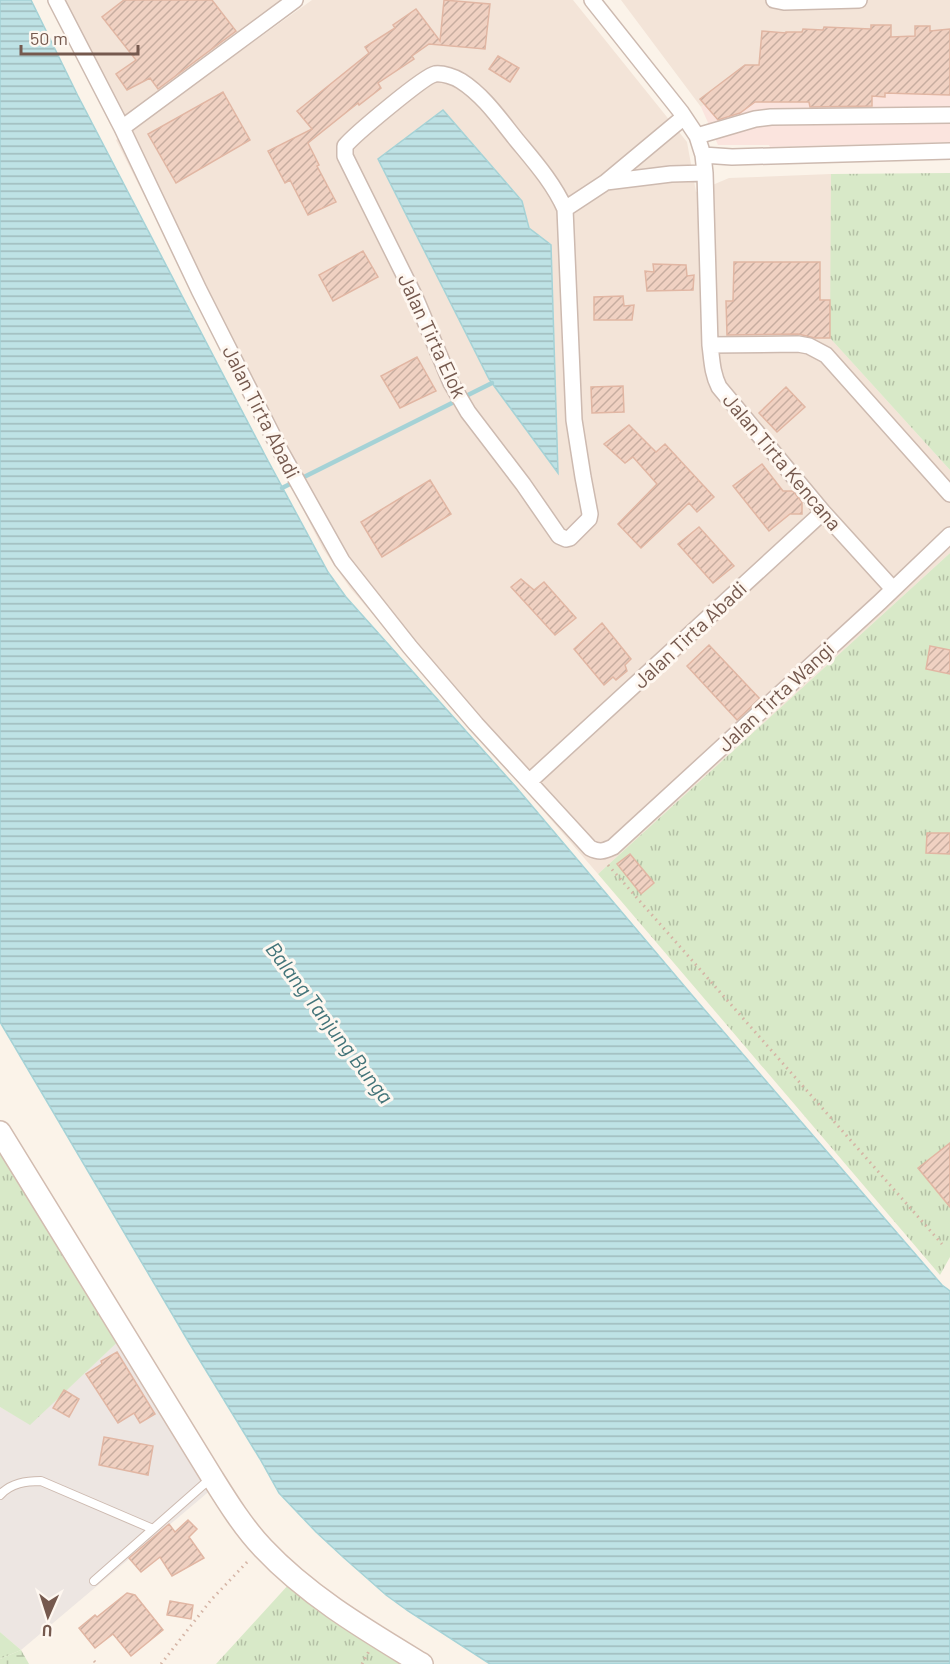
<svg xmlns="http://www.w3.org/2000/svg" width="950" height="1664" font-family="Barlow,sans-serif">
<style>
.residential{fill:#f3e4d8}
.commercial{fill:#fbe4de}
.industrial{fill:#ede6e2}
.grass{fill:url(#grass-tufts)}
.wetland{fill:url(#wetland-marsh)}
.water{fill:url(#water-rules);stroke:#a5d2d6;stroke-width:1.5}
.lines{fill:none;stroke-linecap:round;stroke-linejoin:round}
.stream{stroke:#a5d2d6;stroke-width:4.5}
.building{fill:url(#building-hatch);stroke:#e1b6a3;stroke-width:1.5}
.lane-casing{stroke:#cdbab0;stroke-width:10}
.street-casing{stroke:#cdbab0;stroke-width:18}
.secondary-casing{stroke:#d2bcb0;stroke-width:24}
.path{stroke:#d5b4a5;stroke-width:3;stroke-dasharray:1.5 4.5;stroke-linecap:butt}
.lane{stroke:#fff;stroke-width:8}
.street{stroke:#fff;stroke-width:15}
.secondary{stroke:#fff;stroke-width:21}
.labels{text-anchor:middle;stroke-width:6;stroke-linejoin:round;paint-order:stroke}
.street-label{font-size:20px;fill:#75594e;stroke:#fef7f0}
.water-label{font-size:21px;font-style:italic;fill:#427479;stroke:#fef7f0}
</style>
<defs>
<pattern id="grass-tufts" width="24" height="20" patternUnits="userSpaceOnUse" patternTransform="scale(1.5)"><rect width="24" height="20" fill="#d8e9c8"/><path d="M3 7l-1-3M5 7V3M7 7l1-3M15 17l-1-3M17 17v-4M19 17l1-3" fill="none" stroke="#b4c0a5"/></pattern>
<pattern id="wetland-marsh" width="20" height="14" patternUnits="userSpaceOnUse" patternTransform="scale(1.5)"><rect width="20" height="14" fill="#d8e9c8"/><path d="M1 5h8M5 5V1M11 12h8M15 12V8" fill="none" stroke="#b4c0a5"/></pattern>
<pattern id="water-rules" width="6" height="5" patternUnits="userSpaceOnUse" patternTransform="scale(1.5)"><rect width="6" height="5" fill="#bee2e5"/><path d="M0 2.5h6" fill="none" stroke="#9fbabc"/></pattern>
<pattern id="building-hatch" width="6" height="6" patternUnits="userSpaceOnUse" patternTransform="scale(1.5)"><rect width="6" height="6" fill="#f0d1c2"/><path d="M-1 1l2-2M0 6l6-6M5 7l2-2" fill="none" stroke="#c7ada0"/></pattern>
</defs>
<rect width="100%" height="100%" fill="#fbf3e9"/>
<path class="residential" d="M48,0h236l-173,126z
M312,0h261l114,142 9,50 33,-14 102,-4v165l119,131v83l-352,321 -248,-286 -27,-39 -207,-409z
M621,0h329v59l-186,6 -63,42z"/>
<path class="commercial" d="M950,59v83l-180,5 -1,-2h-51l-17,-38 63,-42z"/>
<path class="industrial" d="M125,1335l94,148 -198,167 -21,-18v-225l30,17z"/>
<path class="grass" d="M950,173v297l-120,-132 1,-164z
M950,553v704l-10,18 -342,-401z
M0,1128l125,207 -95,90 -30,-18z
M290,1583l132,81h-206z
M0,1632l21,18 -21,9z"/>
<path class="wetland" d="M21,1650l8,14h-29v-5z"/>
<path class="water" d="M0,0h31l47,96 188,361 62,115 18,25 170,190 181,214 245,284 8,6v373h-460l-82,-53 -22,-16 -43,-38 -27,-25 -37,-39 -19,-34 -72,-118 -188,-319z
M443,110l79,91 7,27 22,17 7,228 -69,-94 -111,-220z"/>
<g class="lines">
<path class="stream" d="M282,488l210,-105"/>
</g>
<path class="building" d="M124,0h88l24,31 -78,58 -8,-11 -23,12 -11,-16 20,-14 -34,-43z
M444,0l46,4 -5,45 -56,-5 -17,12 2,3 -36,24 3,5 -22,17 -1,-2 -50,40 11,22 -2,1 19,36 -28,13 -18,-35 -5,3 -17,-32 44,-22 -15,-18 72,-58 -4,-6 30,-19 -2,-3 23,-16 24,32z
M871,25h20v12l24,-1v-10h15v5l20,-2v66l-65,-2v4l-13,-1v10l-62,1 -1,-5h-54l-15,11 -22,7 -18,-21 45,-34h14l3,-34 24,2v-1h16l1,-3 20,1 1,-3 47,2z
M498,56l21,12 -9,14 -21,-13z
M223,92l27,48 -74,43 -28,-49z
M363,251l15,26 -45,24 -14,-26z
M734,262h86v38h10v38h-15l-17,-4 -71,1 -1,-34h7z
M653,264l33,1 1,11 7,-1 -1,15 -46,1 -2,-20 9,1z
M623,296l1,10 10,-1 -2,15h-38v-23z
M417,357l19,34 -36,17 -19,-32z
M623,386l1,26 -32,1 -1,-26z
M786,387l19,20 -28,25 -18,-19z
M629,425l27,27 9,-8 49,53 -17,15 -8,-9 -48,45 -23,-24 39,-40 -24,-27 -8,6 -21,-19z
M762,464l21,27h10l9,11v12h-12l-21,17 -36,-45z
M430,480l21,34 -69,43 -21,-35z
M699,527l35,39 -21,17 -35,-39z
M521,579l13,11 10,-8 32,36 -21,17 -44,-48z
M602,623l29,36 -6,6 2,6 -11,9 -3,-3 -9,8 -30,-36z
M709,645l51,54 -23,21 -50,-54z
M930,646l20,4v24l-24,-5z
M927,833h23v21l-24,-1z
M630,854l24,29 -13,11 -24,-30z
M950,1143v64l-32,-39z
M117,1352l38,62 -15,9 -6,-10 -16,10 -32,-49 16,-10 -1,-3z
M64,1390l15,9 -10,18 -16,-9z
M104,1437l49,9 -5,29 -49,-10z
M188,1520l9,9 -8,8 15,21 -32,18 -12,-19 -19,15 -12,-14 40,-34 6,8z
M127,1593l8,2 28,35 -32,26 -18,-22 -18,14 -16,-20 16,-13 2,2z
M170,1601l23,4 -2,14 -24,-4z"/>
<g class="lines">
<g class="lane-casing">
<path id="lane" d="M0,1495c11,-12 26,-14 41,-14l112,48
M94,1581l117,-103"/>
</g>
<g class="street-casing">
<path id="street" d="M56,0l66,128 77,162 82,162 61,109 68,86 66,77 114,124c10,5 14,3 23,-1l267,-245 70,-67
M592,0l89,112 16,24 6,19 29,2 218,-6
M774,0l10,2 75,-2
M122,128l173,-128
M697,136l58,-17 16,-2 179,-2
M705,173l5,172c2,15 2,28 9,42l104,125 70,77
M606,182l78,-65
M565,209l9,211 9,57 7,37 -1,5 -19,19 -4,1 -7,-3 -36,-52 -55,-72 -17,-29 -36,-86 -70,-141v-10c9,-11 79,-70 90,-72 8,-1 20,3 26,7 22,14 38,37 54,57 18,22 38,44 50,71l41,-27 65,-8 34,-1 -2,-18
M710,345l88,-1 11,2 17,9 124,139
M530,781l293,-269"/>
</g>
<g class="secondary-casing">
<path id="secondary" d="M0,1132l212,345c15,24 31,50 51,71 45,48 103,82 159,116"/>
</g>
<path class="path" d="M608,865l334,379
M94,1661l3,3
M161,1664l50,-64 39,-41
M362,1664l7,-13"/>
<use href="#lane" class="lane"/>
<use href="#street" class="street"/>
<use href="#secondary" class="secondary"/>
</g>
<g class="labels">
<g class="street-label">
<text transform="translate(432 336) rotate(65)" y="7">Jalan Tirta Elok</text>
<text transform="translate(261 412) rotate(63)" y="7">Jalan Tirta Abadi</text>
<text transform="translate(782 462) rotate(50)" y="7">Jalan Tirta Kencana</text>
<text transform="translate(690 635) rotate(-43)" y="7">Jalan Tirta Abadi</text>
<text transform="translate(776 697) rotate(-43)" y="7">Jalan Tirta Wangi</text>
</g>
<g class="water-label">
<text transform="translate(329 1023) rotate(53)" y="7">Balang Tanjung Bunga</text>
</g>
</g>
<g transform="translate(48 1616) rotate(183)" stroke="#fef7f0" stroke-width="4.5" paint-order="stroke">
<path d="M0-4.5L10 22L0 15L-10 22Z" fill="#75594e"/>
<text y="-9" font-size="16" font-weight="bold" text-anchor="middle" fill="#75594e">U</text>
</g>
<path d="M21 45v9h117v-9" fill="none" stroke="#75594e" stroke-width="3"/>
<text x="30" y="45" font-size="18" fill="#75594e" stroke="#fef7f0" stroke-width="4.5" paint-order="stroke">50 m</text>
</svg>
